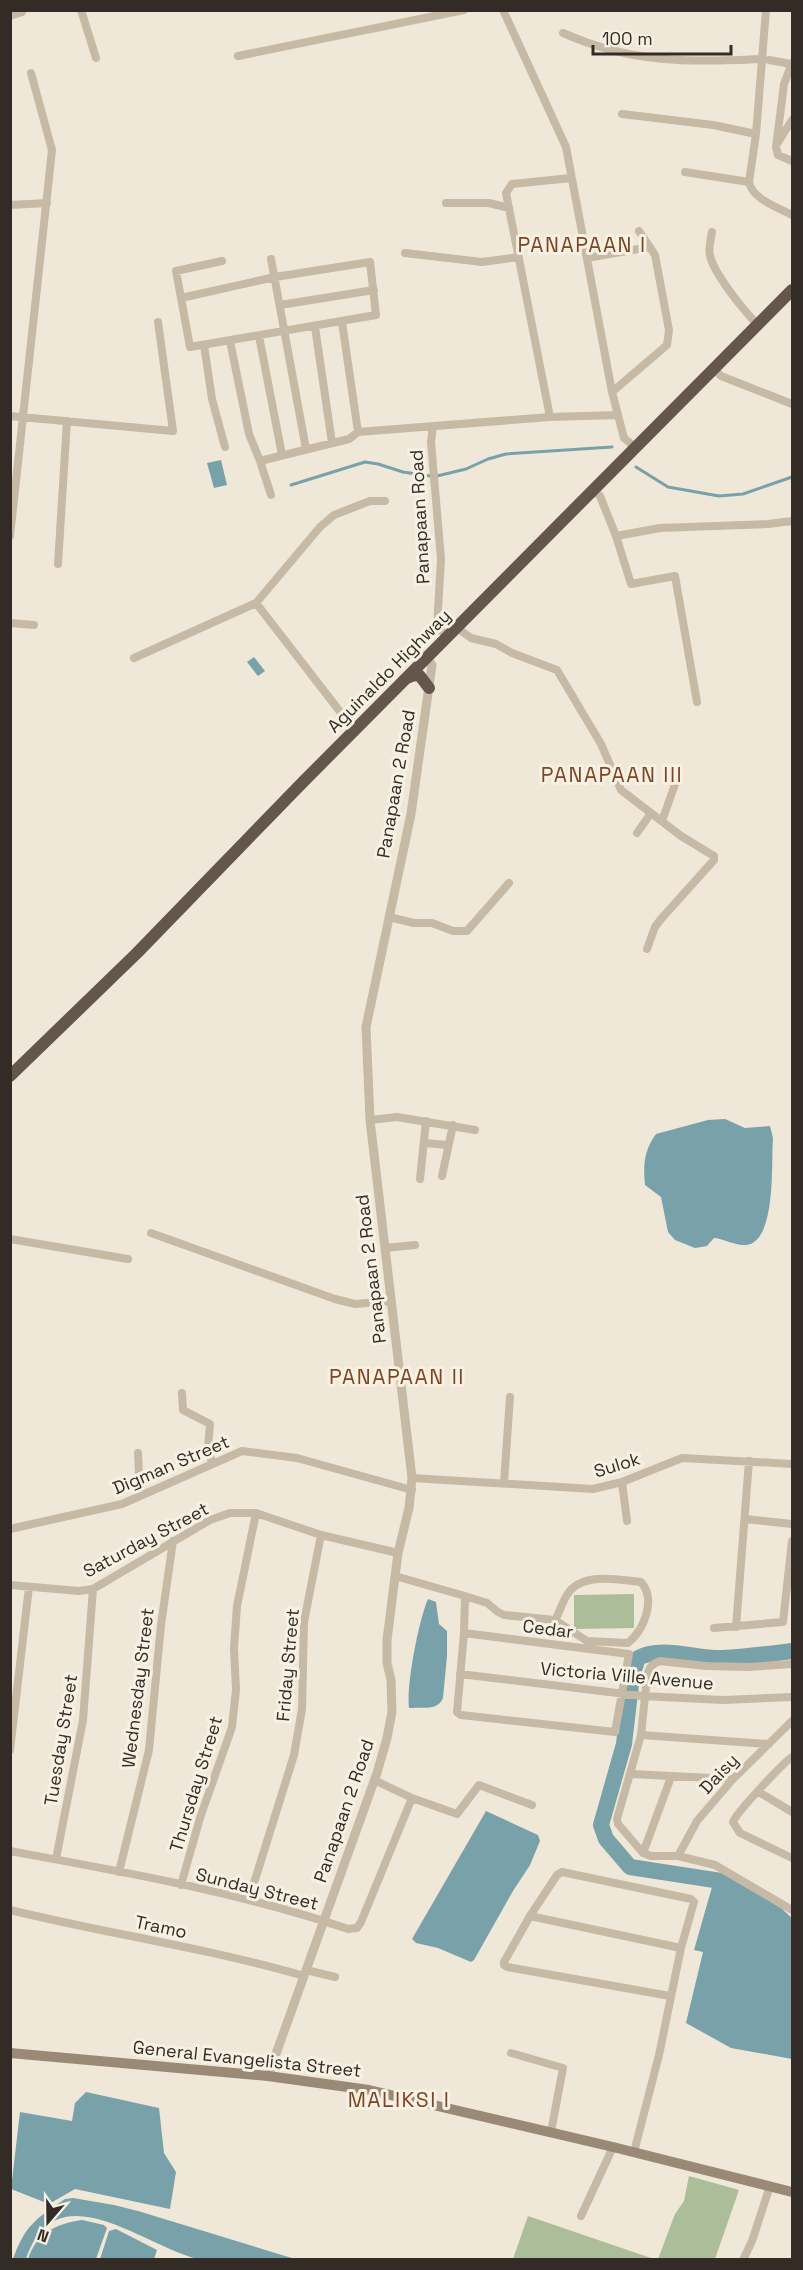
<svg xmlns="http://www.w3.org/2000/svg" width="803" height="2270" font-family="'Space Grotesk',sans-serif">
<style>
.green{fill:#acbd9a}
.water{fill:#79a1aa}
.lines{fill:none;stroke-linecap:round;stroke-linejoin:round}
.stream{stroke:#79a1aa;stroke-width:3}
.river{stroke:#79a1aa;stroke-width:16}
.minor{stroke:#c6b9a5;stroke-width:8}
.tertiary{stroke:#c6b9a5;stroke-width:9}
.secondary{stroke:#9a8977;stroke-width:10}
.trunk{stroke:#64564b;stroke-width:12}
.labels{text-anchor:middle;stroke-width:6;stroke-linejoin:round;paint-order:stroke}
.street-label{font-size:18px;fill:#332c26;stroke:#f7f1e4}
.quarter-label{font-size:21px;letter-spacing:1.5px;fill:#7c4624;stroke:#f7f1e4}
</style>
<rect width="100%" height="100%" fill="#efe8d8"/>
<path class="green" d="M634,1594v34l-60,1v-34z
M689,2176l50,14 -24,69h-57l17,-45 9,-13z
M528,2216l126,43h-141z"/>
<path class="water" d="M221,460l6,25 -13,3 -7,-25z
M254,657l11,14 -7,5 -11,-14z
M725,1119l20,9 25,-2 3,12c-2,23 4,104 -27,107 -11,1 -21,-6 -32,-7l-7,8 -12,2 -20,-8 -7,-8 -7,-35 -16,-12c-2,-19 -1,-35 11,-51l52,-14z
M428,1599l8,3 3,22 8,7v25l-4,42c-5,13 -19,9 -31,10h-3c-3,-22 10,-89 19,-109z
M486,1811l52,24 2,6 -10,24 -17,26 -39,69 -3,2 -33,-14 -22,-5 -4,-4z
M714,1880l74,47 4,5v127l-61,-11 -45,-25 17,-71 -9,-2z
M86,2092l73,16 5,45 12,19 -6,37 -95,-20 -26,15 -38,-15 9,-77 52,9 3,-18z
M73,2198l41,7 24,6 157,48c-22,1 -43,1 -64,1 -11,0 -23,1 -33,-1 -55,-13 -142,-90 -172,0h-13c12,-34 24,-41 52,-60z
M82,2220l22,5 3,3 -11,31h-68c9,-26 27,-35 54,-39z
M116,2229l41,21 -3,9h-54l9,-28z"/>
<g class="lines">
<path class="stream" d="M636,467l32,20 51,9 24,-2 49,-17
M437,476l29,-7 22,-10 18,-5 106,-7
M291,485l74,-23 13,2 25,8 27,4"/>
<path class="river" d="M792,1651c-23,3 -46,6 -70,7 -26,1 -59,-13 -84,0l-6,18 -8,68 -23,81 5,14 24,28 91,14 56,34 15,14"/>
<path class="minor" d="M81,10l15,48
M503,10l63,137 46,245 12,46 12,10
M766,10l-10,124 -7,48c4,18 29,25 43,33
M10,16l12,-4 -1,-2
M563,33c70,31 125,29 199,26
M238,56l226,-46
M769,60l22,4
M792,63l-8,21 -8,63 2,8 14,6
M622,114l91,11 43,9
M777,144l15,-24
M685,172l64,10
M446,203h43l20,5
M10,205l37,-2
M712,232c-1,7 -4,16 -2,23 3,18 35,57 48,70
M405,253l77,9 37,-5
M587,258l63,-11
M271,259l35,190
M370,262l6,53 -186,32 -9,-49 94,-21z
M181,298l-5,-27 46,-10
M280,305l94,-15
M342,322l16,110
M315,327l17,116
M259,336l23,119
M230,341l19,93 11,27 11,34
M204,345l8,54 13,48
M714,369l7,7 71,28
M612,392l55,-47 2,-15 -14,-75 -16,-24
M10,416l163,15 -15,-109
M550,417l-44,-224 6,-9 59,-6
M433,426l-2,16 10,117 -4,68 11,10
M260,461l89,-22 9,-7 192,-15 68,-2
M592,490l8,6 16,40 44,-8 108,-4 24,-3
M10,536l42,-386 -21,-77
M616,536l15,48 44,-8 22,126
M58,564l9,-143
M256,603l99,128
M10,623l24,2
M457,628l14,10 25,6 16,9 45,17 44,74 20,46 60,46 33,20v4l-53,59 -6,8 -8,22
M134,658l122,-55 64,-76 14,-12 36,-14h15
M662,821l16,-45
M637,833l14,-20
M389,917l25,6h18l21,8h14l42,-48
M370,1120l27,-3 78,13
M424,1143l24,2
M442,1176l11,-51
M420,1179l6,-58
M151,1233l184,66 20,5 36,-3
M10,1239l118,20
M385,1248l30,-3
M182,1393l1,17 27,14 -2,24 4,15
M138,1453l2,43
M412,1478l181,11 29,-7 60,-24 110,6
M622,1482l5,39
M504,1483l6,-86
M745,1519l47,5
M10,1529l112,-25 120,-53 55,7 115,32
M395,1576l70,20 -1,37 -7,79 4,3 154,17 14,-78 -165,-21
M10,1585l69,6 14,-2 117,-69 20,-7h26l65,22 77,18
M465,1596l22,7 11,9 6,3 51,5 32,21 41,2c15,-12 29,-43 13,-61 -22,-2 -60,-11 -74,13 -5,7 -7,17 -12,25
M736,1627l13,-166
M714,1628l69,-6 9,-81
M792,1664l-43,3 -43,-1 -46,-5c-9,3 -11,7 -13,16l-6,58 -24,84 1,5 25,29 8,3h27l37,9 77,45
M460,1674l182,22 81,4 69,-3
M641,1735l128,9
M10,1750l19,-163
M792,1757c-9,6 -56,56 -59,65l7,11 52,25
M630,1774l103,5
M374,1780l38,18 45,16 22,-29 53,20
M759,1792l33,20
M10,1851c114,21 229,41 338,78l9,-1 4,-6 51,-124
M643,1853l28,-76
M678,1856l19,-35 36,-42 59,-58
M56,1859l27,-139 10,-131
M119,1872l30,-122 12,-125 12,-84
M181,1885l19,-67 32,-91 4,-37 -2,-42 3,-42 19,-93
M249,1899l45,-144 8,-46 2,-87 17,-87
M10,1910c98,24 198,38 294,66
M530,1916l151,32
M306,1970l29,7
M511,2053l52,15 -12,64
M634,2152l25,-97 22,-107 13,-46 -3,-3 -129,-27 -5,3 -27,41 -26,46v3l3,2 163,29
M581,2216l32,-69
M743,2260l9,-19 18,-55"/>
<path class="tertiary" d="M268,2076l109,-303 10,-35 5,-26 -1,-32 -4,-17v-23l11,-87 11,-45 3,-30 -42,-358 -4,-93 45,-213 21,-149 -5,-6"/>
<path class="secondary" d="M10,2053l258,23 101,14 244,57 179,45"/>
<path class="trunk" d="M407,678l7,-3 6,1 9,12
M10,1076l127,-123 166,-171 489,-492"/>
</g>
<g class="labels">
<g class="street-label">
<text transform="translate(420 517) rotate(-93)" y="6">Panapaan Road</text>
<text transform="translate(389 671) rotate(-45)" y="6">Aguinaldo Highway</text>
<text transform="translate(396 784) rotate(-80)" y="6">Panapaan 2 Road</text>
<text transform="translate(371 1269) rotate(-97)" y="6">Panapaan 2 Road</text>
<text transform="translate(171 1465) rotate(-23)" y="6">Digman Street</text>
<text transform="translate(617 1465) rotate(-17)" y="6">Sulok</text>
<text transform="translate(146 1540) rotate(-28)" y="6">Saturday Street</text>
<text transform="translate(548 1629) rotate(7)" y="6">Cedar</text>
<text transform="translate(288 1665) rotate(-85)" y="6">Friday Street</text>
<text transform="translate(627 1676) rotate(5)" y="6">Victoria Ville Avenue</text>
<text transform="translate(138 1688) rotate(-83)" y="6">Wednesday Street</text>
<text transform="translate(61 1740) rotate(-81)" y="6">Tuesday Street</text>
<text transform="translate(719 1774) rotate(-47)" y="6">Daisy</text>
<text transform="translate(196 1784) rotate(-73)" y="6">Thursday Street</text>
<text transform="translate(344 1811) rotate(-71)" y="6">Panapaan 2 Road</text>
<text transform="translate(257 1889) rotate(14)" y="6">Sunday Street</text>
<text transform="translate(161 1927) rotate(12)" y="6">Tramo</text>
<text transform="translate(247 2059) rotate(6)" y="6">General Evangelista Street</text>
</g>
<g class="quarter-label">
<text x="582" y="252">PANAPAAN I</text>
<text x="612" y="782">PANAPAAN III</text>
<text x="397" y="1384">PANAPAAN II</text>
<text x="399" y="2107">MALIKSI I</text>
</g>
</g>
<rect width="803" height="2270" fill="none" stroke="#332c26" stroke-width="24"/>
<g transform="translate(48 2222) rotate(200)" stroke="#f7f1e4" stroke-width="4.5" paint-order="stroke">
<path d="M0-4.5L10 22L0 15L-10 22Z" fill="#332c26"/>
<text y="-9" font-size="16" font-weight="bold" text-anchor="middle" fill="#332c26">N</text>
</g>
<path d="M593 45v9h138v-9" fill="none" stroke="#332c26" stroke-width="3"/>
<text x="602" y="45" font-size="18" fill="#332c26" stroke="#f7f1e4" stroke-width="4.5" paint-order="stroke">100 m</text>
</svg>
